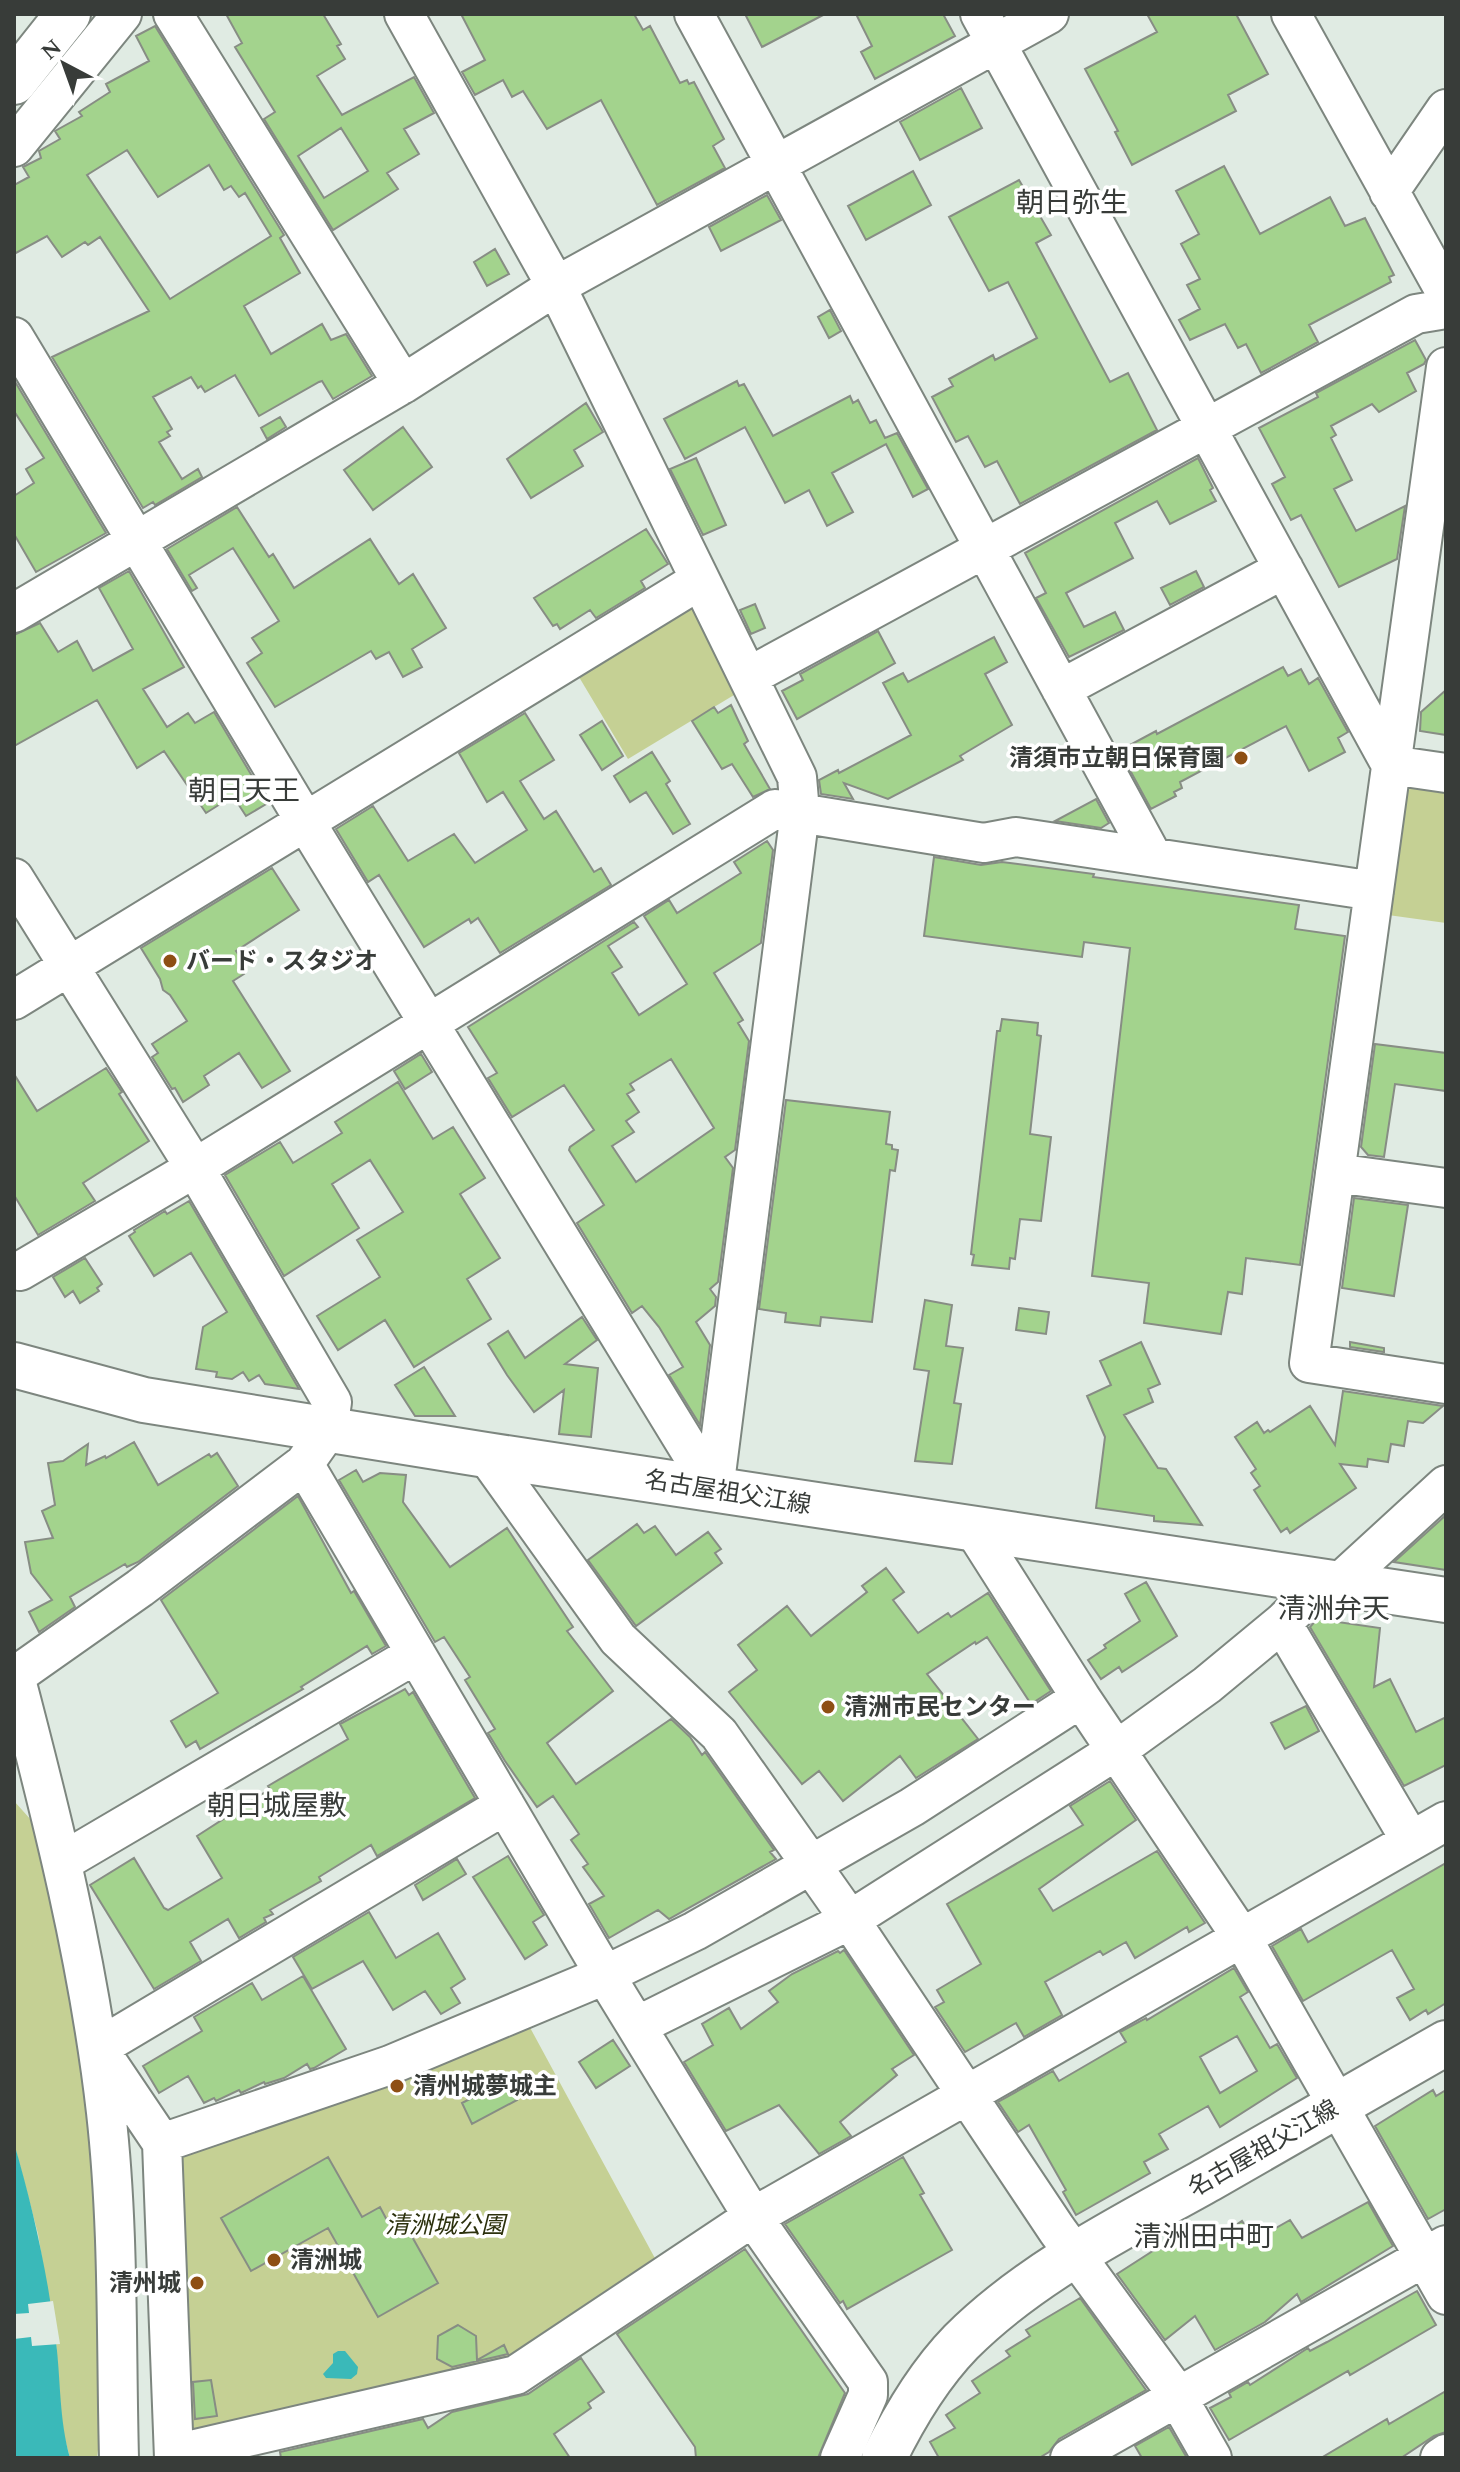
<svg xmlns="http://www.w3.org/2000/svg" width="1460" height="2472" font-family="Spectral,'Noto Sans JP',serif">
<style>
.green{fill:#c5d094}
.water{fill:#3ab9b9}
.pier{fill:#e0ebe3}
.building{fill:#a3d38d;stroke:#878d84;stroke-width:2;fill-rule:evenodd}
.lines{fill:none;stroke-linecap:round;stroke-linejoin:round}
.minor-casing{stroke:#7d867f;stroke-width:42}
.major-casing{stroke:#7d867f;stroke-width:48}
.highway-casing{stroke:#7d867f;stroke-width:48}
.minor{stroke:#fff;stroke-width:38}
.major{stroke:#fff;stroke-width:44}
.highway{stroke:#fff;stroke-width:44}
.poi-dot{fill:#8e4f14;stroke:#fff;stroke-width:3}
.labels{text-anchor:middle;stroke-width:7;stroke-linejoin:round;paint-order:stroke}
.poi-label{font-size:24px;font-weight:bold;fill:#383c39;stroke:#fff;text-anchor:start}
.street-label{font-size:24px;fill:#383c39;stroke:#fff}
.park-label{font-size:24px;font-style:italic;fill:#2c310d;stroke:#fff}
.quarter-label{font-size:28px;fill:#383c39;stroke:#fff}
</style>
<rect width="100%" height="100%" fill="#e0ebe3"/>
<path class="green" d="M684,606l8,2 42,87 -106,64 -52,-87z
M1415,785l31,5v133l-58,-8 18,-123z
M14,1801l27,30 53,278 8,309 -5,40h-27l-8,-30 -6,-85 -18,-109 -24,-91z
M527,2022l130,240 -150,104 -312,72 -11,-11 -14,-265 16,-13 188,-58z"/>
<path class="water" d="M14,2143c19,65 34,132 42,199 5,41 3,76 14,116h-56z
M338,2351h7l13,16 -1,7 -6,5 -25,-1 -3,-4 10,-11v-9z"/>
<path class="pier" d="M53,2301l7,43 -28,2 -1,-9 -17,2v-25l15,-1 -1,-9z"/>
<path class="building" d="M226,14h97l18,30 -4,2 8,13 -28,17 25,39 72,-38 20,36 -30,16 15,25 -32,19 11,16 -65,41 -69,-111 11,-7 -40,-65 7,-4zM341,128l27,43 -44,27 -26,-42z
M461,14h173l9,16 7,-4 30,57 7,-3 2,4 5,-2 30,57 -11,7 12,22 -68,37 -56,-105 -54,29 -24,-38 -11,6 -9,-17 -28,15 -13,-23 23,-12z
M745,14h80l-63,33z
M856,14h87l12,22 -80,43 -14,-27 11,-6z
M1147,14h89l32,60 -40,21 8,16 -104,54 -17,-33 3,-1 -33,-62 72,-37z
M155,26l129,209 -4,3 20,35 -56,33 27,48 51,-30 9,16 15,-6 26,42 -39,23 -11,-18 -3,1 -60,34 -24,-41 -30,17 -4,-6 -3,2 -7,-11 -38,20 19,32 -5,3 3,4 -11,6 23,37 16,-10 4,8 -47,28 -2,-3 -10,6 -91,-151 97,-46 -49,-74 -12,8 -3,-3 -23,15 -15,-21 -33,18v-69l15,-8 -6,-10 18,-9 -2,-7 21,-12 -5,-8 27,-15 -3,-4 31,-20 -4,-8 43,-23 -13,-25zM127,150l31,47 51,-32 15,25 7,-4 8,11 6,-4 26,43 -101,63 -83,-124z
M961,88l21,40 -62,32 -20,-38z
M1224,166l36,68 70,-37 15,29 20,-8 29,57 -5,2 2,5 -82,43 9,17 -57,31 -15,-29 -8,4 -13,-24 -35,16 -11,-20 21,-11 -13,-24 13,-6 -19,-35 18,-10 -23,-43z
M913,171l18,34 -65,35 -18,-34z
M1019,180l32,55 -15,8 74,139 18,-9 29,57 -137,74 -23,-43 -12,6 -17,-31 -12,6 -24,-45 21,-11 -4,-7 44,-24 2,5 42,-22 -29,-56 -19,9 -40,-74z
M767,195l14,25 -60,31 -12,-24z
M495,249l14,25 -22,12 -13,-24z
M830,310l11,21 -12,7 -11,-21z
M1415,340l11,20 -2,4 -17,9 9,18 -37,21 -7,-8 -41,22 5,9 -5,3 21,42 -18,9 22,42 49,-25 -8,53 -58,28 -38,-72 -10,5 -19,-36 13,-7 -26,-49 59,-31 -2,-4z
M14,380l92,153 -70,39 -22,-38v-38l20,-13 -8,-14 18,-11 -30,-47z
M737,381l2,5 5,-2 29,52 77,-40 3,7 5,-3 12,23 6,-3 9,18 12,-5 31,56 -15,8 -27,-53 -54,29 21,39 -26,14 -18,-36 -24,13 -40,-76 -60,32 -21,-40z
M586,403l17,29 -29,18 9,16 -52,32 -24,-39z
M280,417l6,10 -19,12 -6,-11z
M403,427l29,40 -59,43 -29,-40z
M696,458l30,67 -23,10 -33,-66z
M1198,458l15,30 -3,2 6,11 -46,23 -13,-23 -42,22 18,35 -67,35 18,34 31,-15 9,18 -55,27 -33,-59 10,-5 -21,-40z
M237,507l32,50 4,-3 21,34 76,-49 29,45 14,-10 33,54 -34,21 10,18 -19,10 -14,-25 -13,7 -5,-8 -96,56 -28,-44 15,-10 -10,-15 27,-17 -46,-73 -44,27 8,13 -5,3 -25,-42z
M646,529l22,35 -27,17 4,7 -49,30 -6,-8 -30,19 -3,-5 -4,2 -19,-28z
M129,571l55,96 -41,22 24,38 21,-14 7,10 19,-11 54,91 -22,13 -13,-20 -27,17 -42,-62 -27,17 -40,-68 -83,46v-111l26,-12 18,29 19,-11 16,30 40,-22 -34,-61z
M1196,571l8,16 -34,18 -9,-17z
M755,604l10,24 -14,6 -11,-24z
M878,631l17,32 -98,56 -15,-28 21,-11 -3,-6z
M994,637l13,25 -22,12 27,51 -52,31 3,4 -75,39 -44,-16 9,16 -32,-5 -2,-14 19,-10 1,3 72,-38 -28,-52 20,-10 5,9z
M1283,667l5,9 13,-7 8,15 9,-6 30,54 -10,6 7,14 -36,19 -23,-45 -106,56 2,6 -8,4 2,4 -25,13 -26,-48 11,-5 -6,-11 26,-14 1,3z
M1446,690v45l-26,-4 1,-19z
M731,705l17,36 -4,3 26,45 -17,8 -21,-33 -10,5 -30,-48 22,-14 4,6z
M525,713l29,47 -34,21 24,38 12,-8 38,61 7,-4 10,17 -111,68 -22,-35 -7,5 -2,-4 -45,28 -45,-72 -11,7 -32,-53 37,-23 35,55 46,-27 21,29 52,-33 -24,-38 -16,10 -28,-49z
M602,721l21,35 -21,14 -22,-35z
M652,752l18,29 -4,3 24,40 -17,10 -27,-42 -16,10 -16,-26z
M1096,799l13,24 -8,5 -46,-7z
M767,841l6,9 -12,93 -47,30 29,47 -5,3 11,18 -14,109 -10,7 8,11 -15,114 -8,7 6,8 -1,9 -19,16 14,23 -10,80 -31,-50 14,-8 -24,-40 -17,-21 -10,7 -55,-90 27,-18 -35,-55 1,-3 24,-17 -30,-45 -52,32 -24,-39 9,-5 -29,-46 166,-105 4,5 -30,19 14,21 -10,6 27,42 48,-31 -43,-68 25,-16 8,13 64,-40 -7,-11zM671,1059l43,69 -78,54 -24,-36 22,-14 -8,-11 13,-9 -12,-18 7,-4 -4,-6z
M934,857l47,8 21,-3 92,12 -1,3 206,28 -4,24 50,7 -45,329 -54,-7 -4,36 -14,-2 -7,42 -77,-11 5,-40 -57,-7 38,-328 -46,-6 -2,15 -158,-21z
M272,868l27,42 -63,41 7,10 -5,3 6,10 -11,7 57,90 -28,17 -23,-35 -35,23 5,9 -26,17 -8,-14 -3,1 -20,-32 6,-4 -6,-9 35,-23 -17,-26 -7,-5 -3,-11 -19,-31z
M1002,1019l36,4 -1,12 4,1 -11,98 21,3 -10,84 -21,-2 -5,40 -5,-1 -1,11 -37,-4 2,-10 -3,-1 26,-223h3z
M1375,1044l71,9v38l-51,-7 -11,73 -16,-2 -7,-8z
M421,1054l11,18 -27,17 -11,-18z
M106,1068l16,24 -3,2 30,47 -66,42 12,18 -57,34 -24,-40v-121l23,37z
M398,1082l35,57 20,-12 32,51 -25,16 40,64 -33,21 24,40 -77,48 -29,-47 -47,30 -21,-34 63,-39 -23,-37 46,-28 -33,-52 -38,24 27,44 -75,48 -59,-101 55,-33 13,21 49,-30 -7,-11z
M786,1100l104,12 -4,32 6,1v4l6,1 -3,21 -5,-1 -18,152 -51,-5 -1,9 -35,-4 1,-9 -27,-4z
M1354,1198l54,7 -14,91 -52,-8z
M189,1201l110,188 -34,-5 -6,-9 -10,6 -6,-9 -11,7 -16,-2 1,-5 -21,-3 7,-42 24,-15 -36,-59 -37,23 -25,-40 6,-4 -1,-2 31,-19 2,3z
M85,1258l17,26 -5,4 2,3 -19,12 -7,-12 -8,6 -12,-20z
M925,1300l27,5 -6,41 17,2 -9,55 7,1 -9,60 -37,-3 14,-90 -15,-2z
M1019,1308l30,4 -3,22 -30,-4z
M582,1317l15,23 -32,24 33,4 -7,69 -32,-3 5,-44 -30,22 -27,-37 -19,-31 20,-13 17,27z
M1141,1342l19,42 -12,5 5,13 -29,13 34,53 8,1 36,56 -48,-4v-5l-58,-8 9,-71 -18,-41 24,-11 -11,-24z
M1350,1342l34,6v4l-34,-5z
M424,1367l31,49h-40l-20,-31z
M1343,1391l100,15 -20,17 -15,-2 -4,25 -13,-2 -3,18 -20,-3 -1,8 -27,-3 16,24 -66,45 -3,-5 -6,4 -27,-42 6,-4 -9,-13 5,-4 -21,-32 22,-15 7,11 4,-3 2,2 40,-26 25,39z
M134,1442l24,43 51,-31 2,3 6,-4 21,33 -100,76 -11,5 -2,-3 -55,33 5,10 -36,25 -10,-20 23,-12 -21,-27 -6,-31 28,-4 -11,-27 13,-6 -7,-42 15,-2 25,-17 -2,21 19,-9 1,2z
M356,1470l7,12 17,-9 26,2 -3,27 47,65 57,-39 66,99 -6,4 46,60 -66,52 29,41 95,-65 19,18 12,18 3,-3 69,98 -4,2 6,7 -107,60 -11,-9 -49,28 -20,-34 15,-8 -21,-29 5,-3 -17,-24 8,-6 -26,-38 -16,11 -32,-46 -17,-28 7,-4 -30,-49 5,-3 -26,-40 -9,5 -96,-162z
M298,1496l53,97 3,-2 32,55 -14,8 -5,-8 -66,41 2,2 -103,60 -4,-8 -10,6 -15,-26 47,-28 -57,-93z
M1446,1515v55l-52,-8z
M637,1524l7,9 11,-7 21,29 32,-23 13,17 -6,4 7,10 -86,63 -48,-66z
M886,1568l18,24 -11,8 25,33 30,-20 3,4 37,-24 63,98 -20,13 -44,-67 -11,7 -1,-2 -48,32 51,65 -62,39 -16,-22 -57,45 -24,-30 -17,13 -73,-92 28,-22 -19,-25 49,-39 24,30 56,-44 -5,-6z
M1146,1582l31,54 -55,36 -3,-5 -18,12 -13,-19 18,-12 -2,-3 36,-24 -15,-27z
M1317,1619l63,9 -6,59 16,-8 26,53 30,-15v48l-42,21 -94,-159z
M405,1689l4,6 4,-3 62,106 -98,58 -6,-11 -52,32 2,4 -51,29 3,4 -9,4 2,4 -27,16 -11,-19 -38,23 11,19 -47,28 -64,-104 44,-27 30,50 4,2 54,-32 -25,-42 73,-47 -2,-3 80,-47 -8,-15z
M1306,1706l13,25 -34,18 -14,-26z
M1110,1781l26,39 -97,69 14,22 104,-60 48,72 -16,9 -2,-5 -52,31 -9,-16 -23,13 -3,-4 -55,31 17,33 -38,22 -8,-14 -51,29 -30,-45 9,-5 -7,-12 44,-26 -34,-60 136,-79 -13,-19z
M508,1856l36,59 -11,7 14,23 -22,14 -52,-82z
M457,1859l9,15 -43,26 -8,-15z
M1446,1863v140l-18,11 -2,-4 -16,10 -13,-22 17,-9 -22,-39 -89,51 -31,-55 29,-17 7,13z
M369,1912l27,46 42,-25 27,46 -14,9 9,15 -19,11 -16,-23 -32,19 -30,-49 -51,28 -19,-32z
M844,1950l70,105 -22,14 5,6 -57,47 11,14 -32,18 -40,-49 -53,26 -42,-69 29,-17 -11,-21 27,-16 12,21 37,-27 -9,-11 23,-17 46,-23 2,2z
M1234,1968l14,24 -8,5 30,51 7,-4 20,34 -77,49 -12,-21 -49,28 9,15 -24,13 6,11 -74,42 -13,-23 3,-2 -37,-65 -11,7 -20,-30 55,-31 6,10 67,-39 -6,-10 26,-14 1,2zM1237,2036l20,35 -37,22 -20,-36z
M303,1976l43,73 -32,19 -4,1 -3,-5 -23,14 -19,6 -1,-2 -23,11 -2,-3 -23,11 -2,-3 -10,5 -16,-27 -29,17 -16,-27 59,-35 -8,-14 58,-34 10,17z
M613,2040l17,26 -34,22 -17,-26z
M506,2080l11,20 -45,24 -10,-21z
M1433,2090l3,6 10,-6v119l-18,10 -53,-93z
M328,2157l34,60 18,-10 9,17 12,-7 37,66 -60,34 -50,-89 -77,43 -30,-53z
M903,2157l21,36 -4,2 32,55 -105,59 -4,-8 -3,2 -55,-79z
M1368,2202l25,44 -92,56 -4,-8 -32,28 -50,28 -20,-34 -30,24 -48,-66 42,-27 2,2 7,-5 2,3 30,-21 11,16 31,-21 13,19 35,-20 12,18z
M745,2249l100,144 -27,65h-122l-1,-11 -78,-113z
M1417,2291l19,34 -86,50 -2,-4 -119,69 -19,-32 21,-11 -2,-4 19,-11 2,3 58,-37 2,3 17,-9z
M1080,2298l66,92 -87,49 -10,13 -10,6h-100l-9,-16 25,-14 -9,-13 34,-22 -8,-12 38,-25 -4,-5 24,-15 -4,-6z
M458,2325l18,11 1,24 27,-15 4,9 -56,13 -15,-8 1,-23z
M581,2358l23,34 -16,11 3,5 -37,26 16,24h-289l-1,-6 143,-33 5,9 24,-16 76,-18z
M211,2380l6,36 -22,3 -2,-37z
M1446,2391v41l-12,4 -33,22h-80l66,-39 2,5z
M1169,2427l18,31h-45l-7,-12z"/>
<g class="lines">
<g class="minor-casing">
<path id="minor" d="M173,14l230,370
M404,14l152,272 241,491 3,35 -86,678
M694,14l458,842
M980,14l411,751
M1291,14l155,279
M14,147l108,-133
M1389,192l57,-83
M14,337l291,484 409,669
M1446,367l-137,996 137,21
M14,613l389,-229 153,-98 493,-272
M748,677l668,-363 30,-5
M1061,689l223,-120
M1391,765l55,8
M14,878l181,290 137,234 -4,28 -24,34 301,511 148,242 115,165v13l-28,63
M14,1000l686,-420
M1335,1173l111,15
M20,1271l175,-103 580,-359 209,34 32,-6 358,54
M486,1455l132,184 101,95 131,186 207,310 114,156 41,72
M973,1528l108,170 161,240 204,357
M1338,1584l108,-99
M1282,1623l129,218
M14,1672c38,145 75,291 92,440 13,114 10,231 13,346
M15,1676l125,-88 164,-124
M62,1862l354,-208
M637,2026l213,-106 267,-170 90,-65 75,-62 42,-41
M98,2048l407,-243
M102,2054l60,89 12,315
M162,2143l228,-78 215,-90 90,-44 217,-124 169,-109
M174,2454l342,-79 237,-158 693,-396
M1070,2458l376,-213
M1440,2458l6,-4"/>
</g>
<g class="major-casing">
<path id="major" d="M14,1365l130,35 342,55 960,145
M884,2458c20,-41 45,-83 77,-116 70,-70 162,-115 248,-163 79,-46 158,-91 237,-136"/>
</g>
<g class="highway-casing">
<path id="highway" d="M14,82l54,-68"/>
</g>
<use href="#minor" class="minor"/>
<use href="#major" class="major"/>
<use href="#highway" class="highway"/>
</g>
<g class="poi-dot">
<circle cx="1241" cy="758" r="8"/>
<circle cx="170" cy="961" r="8"/>
<circle cx="828" cy="1707" r="8"/>
<circle cx="397" cy="2086" r="8"/>
<circle cx="274" cy="2260" r="8"/>
<circle cx="197" cy="2283" r="8"/>
</g>
<g class="labels">
<g class="poi-label">
<text x="1225" y="766" text-anchor="end">清須市立朝日保育園</text>
<text x="186" y="969">バード・スタジオ</text>
<text x="844" y="1715">清洲市民センター</text>
<text x="413" y="2094">清州城夢城主</text>
<text x="290" y="2268">清洲城</text>
<text x="181" y="2291" text-anchor="end">清州城</text>
</g>
<g class="street-label">
<text transform="translate(728 1492) rotate(9)" y="8">名古屋祖父江線</text>
<text transform="translate(1263 2148) rotate(-30)" y="8">名古屋祖父江線</text>
</g>
<g class="park-label">
<text x="445" y="2233">清洲城公園</text>
</g>
<g class="quarter-label">
<text x="1072" y="212">朝日弥生</text>
<text x="244" y="800">朝日天王</text>
<text x="1334" y="1618">清洲弁天</text>
<text x="277" y="1815">朝日城屋敷</text>
<text x="1204" y="2246">清洲田中町</text>
</g>
</g>
<rect width="1460" height="2472" fill="none" stroke="#383c39" stroke-width="32"/>
<g transform="translate(64 64) rotate(319)" stroke="#ffffff" stroke-width="6" paint-order="stroke">
<path d="M0-6L14 30L0 20L-14 30Z" fill="#383c39"/>
<text y="-12" font-size="22" font-weight="bold" text-anchor="middle" fill="#383c39">N</text>
</g>
</svg>
